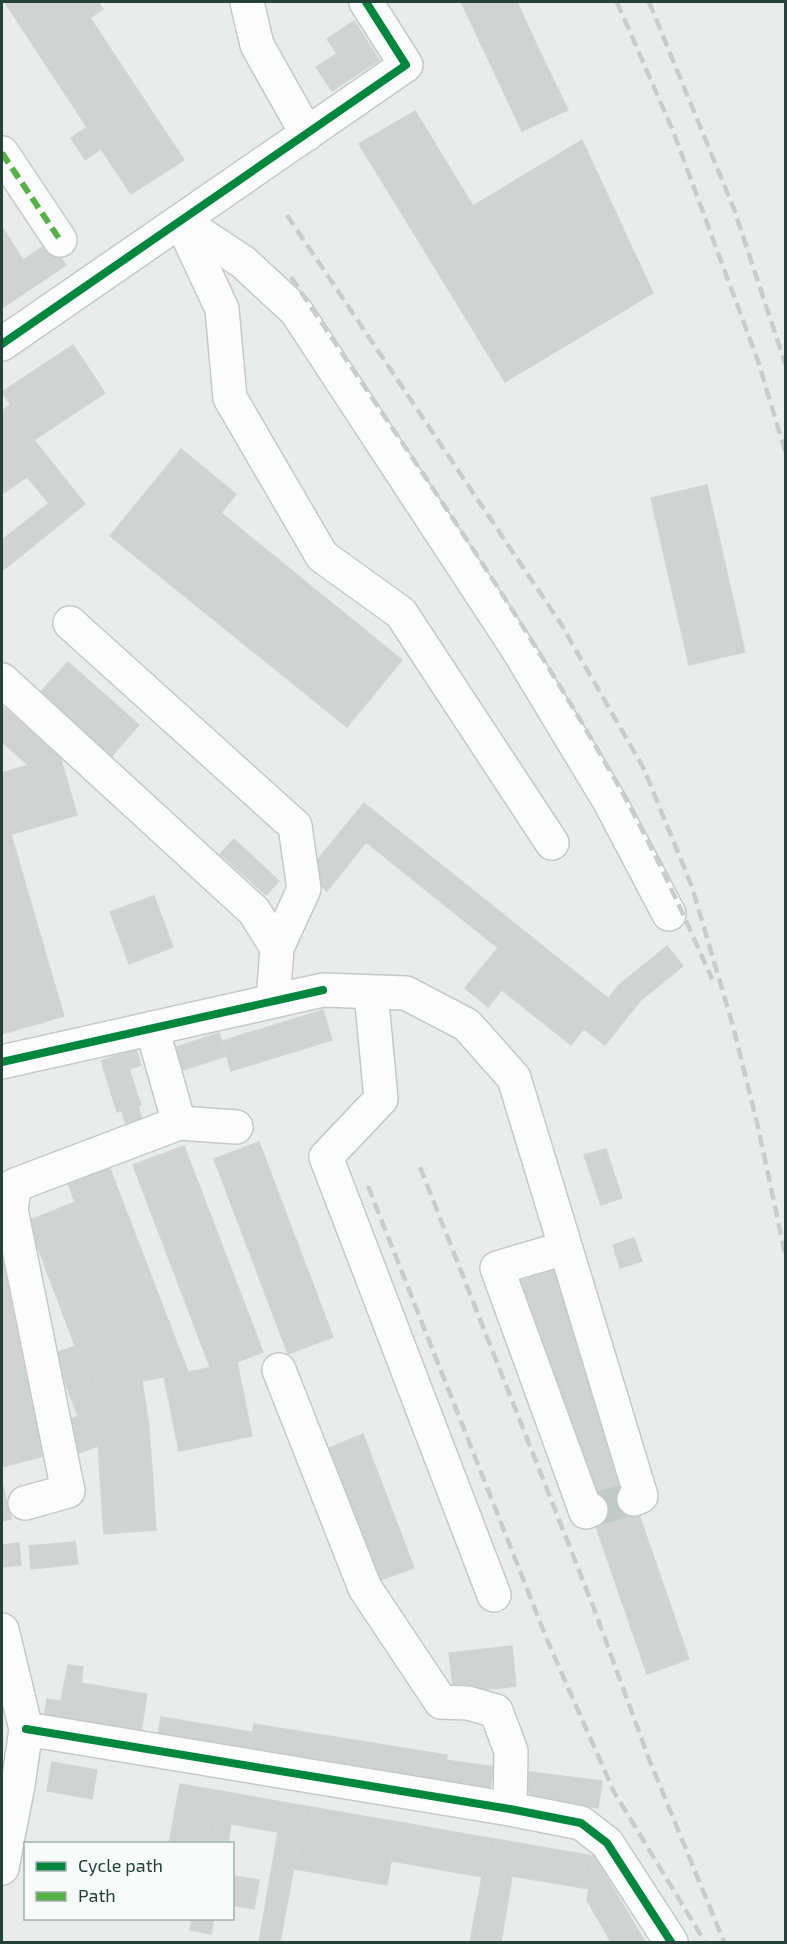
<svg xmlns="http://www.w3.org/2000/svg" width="787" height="1944" font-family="'Exo 2',sans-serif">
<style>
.building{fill:#cfd4d2;stroke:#d1d6d4;stroke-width:1.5}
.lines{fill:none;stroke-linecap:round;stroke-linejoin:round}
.minor-tunnel{stroke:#c1cbc8;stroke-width:33;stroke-dasharray:33 16;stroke-linecap:butt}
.minor-casing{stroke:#c5cac8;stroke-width:36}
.minor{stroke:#fcfcfc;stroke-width:33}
.rail{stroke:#c9cdcc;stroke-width:4.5;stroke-dasharray:12 6;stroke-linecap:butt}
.quiet{stroke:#55b346;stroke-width:6;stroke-dasharray:12 6;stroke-linecap:butt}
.cycleway-casing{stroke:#f7fbf9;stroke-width:11}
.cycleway{stroke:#00873e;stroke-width:8}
</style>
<rect width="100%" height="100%" fill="#e8edeb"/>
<path class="building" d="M10,2h88l5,7 -13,9 94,142 -53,34 -30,-45 -16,11 -14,-22 16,-11 -81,-123z
M461,2h56l20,44 -45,21z
M354,21l25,39 -47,31 -16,-24 21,-13 -10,-15z
M537,46l31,64 -46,21 -30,-64z
M415,111l58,95 -55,34 -59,-96z
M582,140l71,153 -93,56 -87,-143z
M473,206l87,143 -55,33 -87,-142z
M2,227l21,33 27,-18 16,23 -64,43z
M73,345l32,48 -71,47 -32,-48z
M11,404l23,36 -32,21v-50z
M34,440l51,64 -83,67v-31l47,-37 -22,-26 -25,17v-33z
M181,449l55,45 -15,19 181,147 -55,67 -237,-191z
M707,485l38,167 -56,13 -38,-167z
M68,662l71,63 -29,33 -72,-63z
M2,706l58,50 -31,10 -27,-24z
M60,756l17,59 -75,22v-64z
M364,803l175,140 -51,64 -23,-19 33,-40 -132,-106 -39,49 -21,-17z
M11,834l37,128 -46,14v-139z
M234,839l45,42 -13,14 -46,-41z
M154,896l19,51 -44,17 -19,-52z
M539,943l69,55 -37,47 -69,-55z
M667,946l16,20 -43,35 -35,44 -21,-16 35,-44z
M48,962l16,54 -62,18v-58z
M323,1010l9,30 -101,31 -9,-30z
M219,1033l7,23 -46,15 -7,-23z
M136,1049l5,16 -12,4 12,36 -3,1 7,23 -16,6 -7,-24 -5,1 -16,-51z
M259,1142l74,195 -45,17 -74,-195z
M184,1146l79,206 -26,10 -27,5 -77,-202z
M606,1149l16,49 -21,7 -17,-50z
M109,1166l79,206 -96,19 -64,-170 47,-19 -8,-21z
M634,1238l8,23 -22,7 -7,-23z
M2,1255l49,199 -49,13z
M554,1269l135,390 -42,15 -135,-390z
M75,1346l17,45 50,-10 7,45 -75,29 -12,-32 16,-7 -24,-62z
M237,1362l15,74 -73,15 -15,-74z
M149,1426l7,104 -52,4 -6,-89z
M363,1434l51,134 -37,13 -50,-132z
M2,1482l9,37 -9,2z
M75,1542l3,22 -47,5 -2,-23z
M19,1543l2,22 -19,2v-22z
M512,1646l4,40 -62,7 -5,-40z
M68,1665l15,2 -2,16 66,11 -7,44 -97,-16 4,-23 14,2z
M161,1717l91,15 -3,23 -92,-14z
M254,1724l193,31 -5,31 -193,-31z
M446,1760l48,7 -5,27 -47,-8z
M52,1762l45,8 -5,29 -45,-8z
M522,1771l80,10 -4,27 -66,-9 -11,-19z
M180,1784l35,6 -10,54h-36z
M215,1790l90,16 -25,136h-21l19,-110 -47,-8 -3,20h-23z
M305,1806l93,16 -11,63 -93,-16z
M398,1822l91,16 -7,39 -91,-16z
M489,1838l105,18 -5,33 -77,-13 -11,66h-31z
M594,1856l51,86h-34l-24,-42z
M232,1876l27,4 -5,29 -22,-4z
M192,1918h22l-3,16 -21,-4z"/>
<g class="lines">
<path class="minor-tunnel" d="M591,1510l43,-11"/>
<g class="minor-casing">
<path id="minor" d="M247,2l10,43 50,89
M2,153l58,87
M181,221l62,41 53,49 221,337 93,154 59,112
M181,221l41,88 8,89 92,158 79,57 151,230
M2,344l404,-279 -40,-63
M70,623l225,203 9,63 -27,59
M2,680l252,231 23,37 -4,53
M371,992l10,107 -55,58 168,438
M2,1062l321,-72 83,3 61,32 47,53 127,418 -7,3
M179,1123l57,4
M565,1248l-68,20 89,244 5,-2
M279,1370l86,218 76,114 27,1 28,8 15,40 -1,58
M25,1503l43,-12 -57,-282 4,-24 164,-62 -27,-95
M2,1630l24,99 -8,56 -16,83
M26,1729l484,80 71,14 26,20 64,99"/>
</g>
<use href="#minor" class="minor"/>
<path class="rail" d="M617,2l56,129 85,230 28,93
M649,2l85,207 52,157
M287,215l274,409 83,145 48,118 41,139 25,101 28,131
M291,277c115,173 236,344 337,526 31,57 58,117 84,176
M420,1167l173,439 56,153 75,183
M368,1186l180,456 66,150 91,150"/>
<path class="quiet" d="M2,153l58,87"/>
<g class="cycleway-casing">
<path id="cycleway" d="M2,344l404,-279 -40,-63
M2,1062l321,-72
M26,1729l484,80 71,14 26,20 64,99"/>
</g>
<use href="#cycleway" class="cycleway"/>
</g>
<rect width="787" height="1944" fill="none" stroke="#24423a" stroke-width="6"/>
<rect x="24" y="1842" width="210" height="78" fill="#f7fbf9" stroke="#a3b1ad" stroke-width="1.5"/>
<rect x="36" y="1862" width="30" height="9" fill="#00873e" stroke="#a3b1ad" stroke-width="1.5"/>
<text x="78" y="1872" font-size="18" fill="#24423a">Cycle path</text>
<rect x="36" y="1892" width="30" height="9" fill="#55b346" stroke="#a3b1ad" stroke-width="1.5"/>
<text x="78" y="1902" font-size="18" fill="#24423a">Path</text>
</svg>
